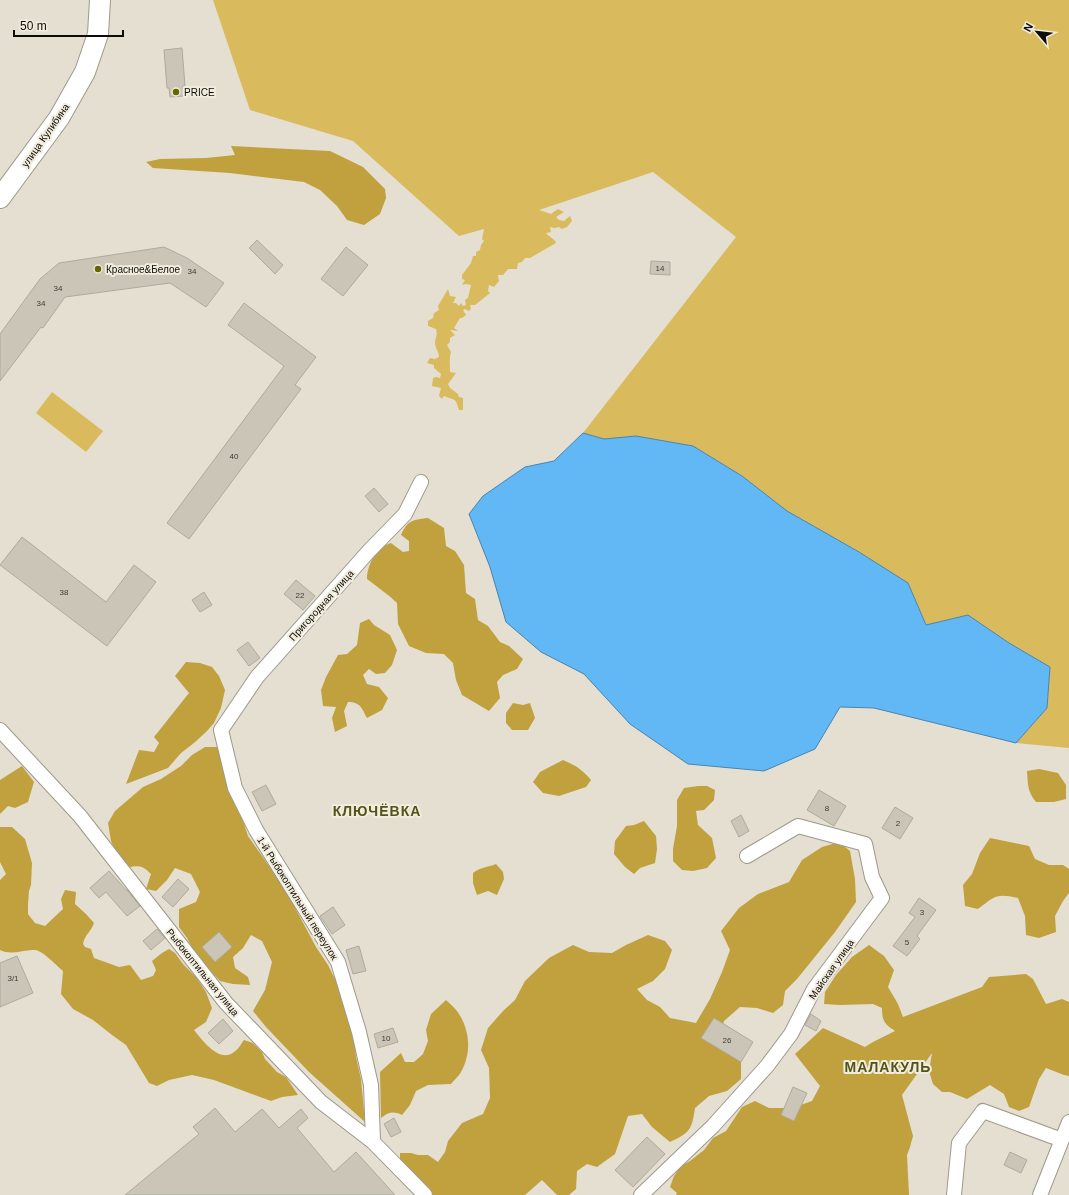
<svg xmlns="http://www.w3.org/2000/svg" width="1069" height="1195" font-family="Helvetica,sans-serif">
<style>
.green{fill:#d9bb5d}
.forest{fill:#c0a13e}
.water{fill:#62b7f5;stroke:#4984ae}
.building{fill:#cac5b6;stroke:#afaa9c}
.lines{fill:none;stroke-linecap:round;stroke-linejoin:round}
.minor-casing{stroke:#9d998a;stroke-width:16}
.secondary-casing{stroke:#9d998a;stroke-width:22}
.minor{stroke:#fff;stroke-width:14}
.secondary{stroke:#fff;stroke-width:20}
.poi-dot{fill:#646601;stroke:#f1ecdd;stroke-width:1.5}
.labels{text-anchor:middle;stroke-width:4;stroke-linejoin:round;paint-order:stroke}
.number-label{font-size:8px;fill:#3d3a34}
.poi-label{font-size:10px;fill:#0e0c08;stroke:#f1ecdd;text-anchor:start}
.street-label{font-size:10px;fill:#0e0c08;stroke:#f1ecdd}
.district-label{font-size:14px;font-weight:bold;letter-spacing:1px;fill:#515318;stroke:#f1ecdd}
</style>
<rect width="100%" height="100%" fill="#e4dfd0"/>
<path class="green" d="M213,0h856v748l-53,-5 31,-35 3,-41 -41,-24 -41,-28 -42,10 -18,-42 -49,-31 -72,-41 -45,-35 -49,-30 -57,-10 -32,3 -21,-6 153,-196 -83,-65 -114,38 12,4 7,-5 6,3 -8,5 3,3 5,1 6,-5 2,5 -5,6 -5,2 -3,-2 -4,1 -5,-1 1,5 -5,1c3,4 9,6 10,10l-26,15h-5l-3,4 -4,1 -1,6h-9l-5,6h-5l1,6 -5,6 -5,-2 -1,6 2,2 -15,12h-5l1,4 -2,2 -4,-2 -2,1 3,5 -4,3h-2l-6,10 4,3 -8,-1 5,5 -5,3v4l-3,3 4,7c-2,7 -1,13 -1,20l6,1 -8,11 2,4 8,6 1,3 4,1v12h-4c-4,-14 -4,-9 -15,-14l-2,3 -3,-3 2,-8 -9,-2 1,-8 3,-1 4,1 1,-4 -7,-6v-3l-7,-2 3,-5 5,1 4,-2c0,-5 -4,-9 -4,-14 0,-5 3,-6 1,-14l-8,-3v-5l5,-3 1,-5 5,-3 -1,-4 10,-17 2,7 6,1 -3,6h3l3,3 2,-3 2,3 3,-1 -1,-5 3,-2 3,-13 -5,-1 -4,1 3,-5 -3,-1v-4l9,-12 2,-7h3v-4l4,-2 1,-5 3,-4 -2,-2 2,-10 -25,7 -106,-95 -103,-31z
M52,392l51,39 -17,21 -50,-39z"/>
<path class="forest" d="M231,146l99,5 33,16 22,22 1,9 -6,16 -16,11 -17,-5 -10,-14 -17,-16 -16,-8 -74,-9 -77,-5 -7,-6 14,-3 46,-1 29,-3z
M428,518l16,10 2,18 9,5 9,14 2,28 9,6 3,21 10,6 12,16 9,4 14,13 -6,10 -14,6 -6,7 3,16 -11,13 -27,-16 -6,-15 -3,-17 -9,-9 -18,-1 -17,-7 -11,-22 -1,-21c-9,-9 -20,-16 -30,-24 0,-15 10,-32 24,-36l12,9 6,-1v-10l-8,-6c7,-15 11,-15 27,-17z
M369,619l5,6 16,10 7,15 -5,15 -7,8 -9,1 -7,-5 -6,6 4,9 12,3 9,11 -6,12 -15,8c-5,-9 -6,-16 -19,-16l-4,9 3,15 -12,6 -3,-14 4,-11 -13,-1 -2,-16 5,-13 12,-22 9,-1 10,-9 3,-22z
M186,662l14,1 12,4 7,9 6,14 -4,18 -7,15 -7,8 -13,12 -13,10 -13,15 -42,16 13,-34 15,2 5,-9 -5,-6 35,-44 -14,-17z
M513,703l10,2 7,-2 5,15 -7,12h-16l-6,-7v-10z
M205,747h14l29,89 37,53 31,58 12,18 9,18 16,49 3,25 5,22 4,43 -56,-50 -43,-45 -13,-16 12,-21 7,-28 -10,-21 -11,-6 -8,13 -10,9 2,11 13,9 2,8 -17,-1 -13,-3 -24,-25 -9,-18 -8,-11v-18l17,-7 4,-10 -9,-18 -16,-6 -8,12 -11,11 -10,-2 5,-15c-7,-7 -10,-9 -21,-7l-13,-13 -6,-13 -3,-18 7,-12 28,-24 18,-8 20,-13 11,-11z
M563,760c12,5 20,10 28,20l-5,7 -27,9 -16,-3 -10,-11 7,-10z
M22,766l12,16 -6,20 -13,6 -7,-2 -8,8v-34z
M1039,769l19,4 8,12v14l-12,3h-18c-9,-11 -8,-18 -9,-31z
M698,786h9l8,4 -1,10 -10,10 -8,1 2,14 14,13 4,20 -9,10 -14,3 -11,-1 -9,-9v-12l4,-23v-26l7,-12z
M644,821l12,15 1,13 -2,14 -15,5 -6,6 -9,-7 -11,-13 1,-13 11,-15 8,-1z
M0,827h12l13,12 7,24 -1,22 -2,6 -1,13v10l7,9 10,3 18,-17 -2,-10 4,-9 11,2 -1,12 11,10 8,9c-3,9 -9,11 -11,21l2,3 6,2 3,9 25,9 11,-2 11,15 12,-4 3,-6 -4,-9 10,-8 7,-4 6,4 8,11 13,13 10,15 6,16 -6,14 -12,8c8,10 26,34 40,22 4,-2 7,-8 10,-12l9,3 9,9 3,7 12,13 9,5 12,18 -16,2 -11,4 -57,-21 -22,-5 -23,5 -12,6 -8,-3 -23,-38 -14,-10 -19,-15 -20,-11 -12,-15 2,-23c-7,-6 -20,-20 -28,-21 -12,-1 -22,6 -35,0v-70l6,-6 -6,-12z
M990,838l39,8 6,13 14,6h14l6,4v24l-6,8 -8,15 1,16 -17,6 -13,-3 -1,-19 -7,-18c-22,-5 -23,-2 -40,11l-13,-3 -2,-21 9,-11 8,-21z
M839,842l11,9 5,28 1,23 -21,30 -38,47 -12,12 -2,14 -10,8 -16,-5 -17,-1 -16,14 -4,17 21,24v17l-14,12 -18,5 -14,12c-3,21 -5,25 -25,34l-18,-15 -10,-13 -14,2 -13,38 -18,13 -10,-3 -10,7 -1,18 -7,6h-12l-15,-15 -17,15h-92l-2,-4 -9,-7 -11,-14 -11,-11v-6h11l7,2h10l10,7 7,-10 3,-11 14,-18 21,-9 7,-16 -1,-30 -8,-18 7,-22 15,-17 12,-11 10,-19 24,-23 24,-13 16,7 23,1 14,-8 22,-10 17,6 7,9 -7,19 -12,12 -16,8 10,11 13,7 10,11 26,5 14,-24 12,-27 8,-22 -9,-19 18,-23 19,-14 31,-12 13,-22 20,-13z
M496,864l7,8 1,7 -7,16 -9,-4 -11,4 -4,-12v-10c9,-7 14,-5 23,-9z
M869,945l15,11 10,14 -6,17 10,17 5,13 79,-30 7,-10 37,-3 7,5 13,25 16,-5 7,3v74l-5,-1 -18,-7 -7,11 -10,28 -10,4 -10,-4 -5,-13 -14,-9 -23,14 -17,-7h-8l-9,-8 -4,-13 3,-18 -30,42 11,41 -3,11 -3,8 2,40h-233l1,-2 -7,-6 4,-11 7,-10 9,-5 14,-11 9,-12 13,-7 16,-24 13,-6 14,7h23l20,-7 8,-15 -25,-32 28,-26 42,19 8,-5 22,-11c-10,-7 -13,-9 -13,-23l-9,-4 -33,1 -16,-1 1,-12 11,-17 16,-18z
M446,1000c4,4 8,7 11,11 13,18 15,42 4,61 -2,4 -7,8 -10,12l-23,1 -12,6 -6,14 -8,10c-9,-4 -13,-3 -21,3l-1,-46 21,-19 4,9h9l9,-8 5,-13 -2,-11 5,-16z"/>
<path class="water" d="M583,433l21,6 32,-3 57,10 49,30 45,35 72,41 49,31 18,42 42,-10 41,28 41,24 -3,41 -31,35 -142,-35 -34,-1 -25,42 -51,22 -76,-7 -58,-40 -46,-50 -43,-22 -35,-30 -16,-55 -21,-53 14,-18 42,-29 29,-6z"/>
<path class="building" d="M182,48l3,38h-2l1,10 -14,1 -1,-9h-2l-3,-38z
M257,240l26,25 -8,9 -26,-26z
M164,247l23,11 37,25 -18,24 -36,-24 -105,14 -22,31 -2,-1 -41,54v-47l40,-55 19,-16z
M346,247l22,18 -25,31 -22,-17z
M651,261l19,1v13l-20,-1z
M244,303l72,54 -21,28 6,4 -112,150 -22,-16 117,-157 -56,-41z
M374,488l14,16 -9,8 -14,-16z
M22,537l84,65 28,-37 22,17 -49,64 -107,-81z
M296,580l19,16 -12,14 -19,-16z
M204,592l8,13 -12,7 -8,-12z
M248,642l12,16 -11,8 -12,-16z
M266,785l10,19 -14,7 -10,-19z
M819,790l27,16 -12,20 -27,-16z
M895,807l18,11 -13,21 -18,-11z
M741,815l8,16 -10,6 -8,-16z
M109,871l18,20v-1l13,16 -13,10 -21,-24 -7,6 -9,-10z
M178,879l11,10 -16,18 -11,-10z
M919,898l17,12 -19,26 3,3 -13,17 -14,-10 22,-29 -6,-4z
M333,907l12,18 -13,9 -12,-18z
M157,929l8,9 -14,12 -8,-9z
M219,932l13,15 -17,15 -13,-15z
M359,946l7,25 -13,3 -7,-24z
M17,956l16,37 -33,14v-44z
M811,1014l10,7 -5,10 -11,-6z
M714,1018l39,24 -12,20 -40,-24z
M223,1019l10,12 -14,13 -11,-11z
M393,1028l5,14 -20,6 -4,-14z
M793,1087l14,6 -13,28 -13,-6z
M215,1108l20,24 27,-23 17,19 22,-19 7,9 -11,10 37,44 22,-20 39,43h-270l74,-61 -6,-7z
M394,1118l7,14 -10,5 -7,-13z
M647,1137l18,17 -32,33 -18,-17z
M1010,1152l17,8 -6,13 -17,-8z"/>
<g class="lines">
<g class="minor-casing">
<path id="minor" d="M0,730l80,86 146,187 95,99 52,40 52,53
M373,1142l-2,-57 -12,-53 -21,-70 -82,-132 -21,-42 -14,-58 36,-53 112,-126 36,-37 16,-32
M641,1195l72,-69 54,-60 24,-32 23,-45 68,-91 -10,-21 -7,-33 -67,-18 -51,30
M954,1195l5,-52 24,-32 79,29
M1040,1195l29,-73"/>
</g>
<g class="secondary-casing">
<path id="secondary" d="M0,198l59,-80 26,-46 13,-38 2,-34"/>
</g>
<use href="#minor" class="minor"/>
<use href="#secondary" class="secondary"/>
</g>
<g class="poi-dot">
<circle cx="176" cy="92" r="4"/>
<circle cx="98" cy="269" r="4"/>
</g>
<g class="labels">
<g class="number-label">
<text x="660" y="271">14</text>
<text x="192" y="274">34</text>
<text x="58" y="291">34</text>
<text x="41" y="306">34</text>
<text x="234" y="459">40</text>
<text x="64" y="595">38</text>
<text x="300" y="598">22</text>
<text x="827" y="811">8</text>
<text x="898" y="826">2</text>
<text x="922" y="915">3</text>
<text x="907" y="945">5</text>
<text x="13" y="981">3/1</text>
<text x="386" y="1041">10</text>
<text x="727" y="1043">26</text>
</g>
<g class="poi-label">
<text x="184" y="96">PRICE</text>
<text x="106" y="273">Красное&amp;Белое</text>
</g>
<g class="street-label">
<text transform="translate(45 135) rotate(-55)" y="4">улица Кулибина</text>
<text transform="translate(321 605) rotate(-48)" y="4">Пригородная улица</text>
<text transform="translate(298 898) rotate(58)" y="4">1-й Рыбокоптильный переулок</text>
<text transform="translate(831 969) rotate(-55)" y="4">Майская улица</text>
<text transform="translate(203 972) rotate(51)" y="4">Рыбокоптильная улица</text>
</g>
<g class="district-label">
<text x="377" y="816">КЛЮЧЁВКА</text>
<text x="888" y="1072">МАЛАКУЛЬ</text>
</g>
</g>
<g transform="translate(1037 32) rotate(298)" stroke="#f1ecdd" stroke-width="3" paint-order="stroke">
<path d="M0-3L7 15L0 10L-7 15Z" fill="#0e0c08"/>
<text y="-6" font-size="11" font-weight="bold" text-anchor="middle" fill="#0e0c08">N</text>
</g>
<path d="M14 30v6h109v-6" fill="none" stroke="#0e0c08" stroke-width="2"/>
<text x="20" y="30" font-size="12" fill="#0e0c08" stroke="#f1ecdd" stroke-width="3" paint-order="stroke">50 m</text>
</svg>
